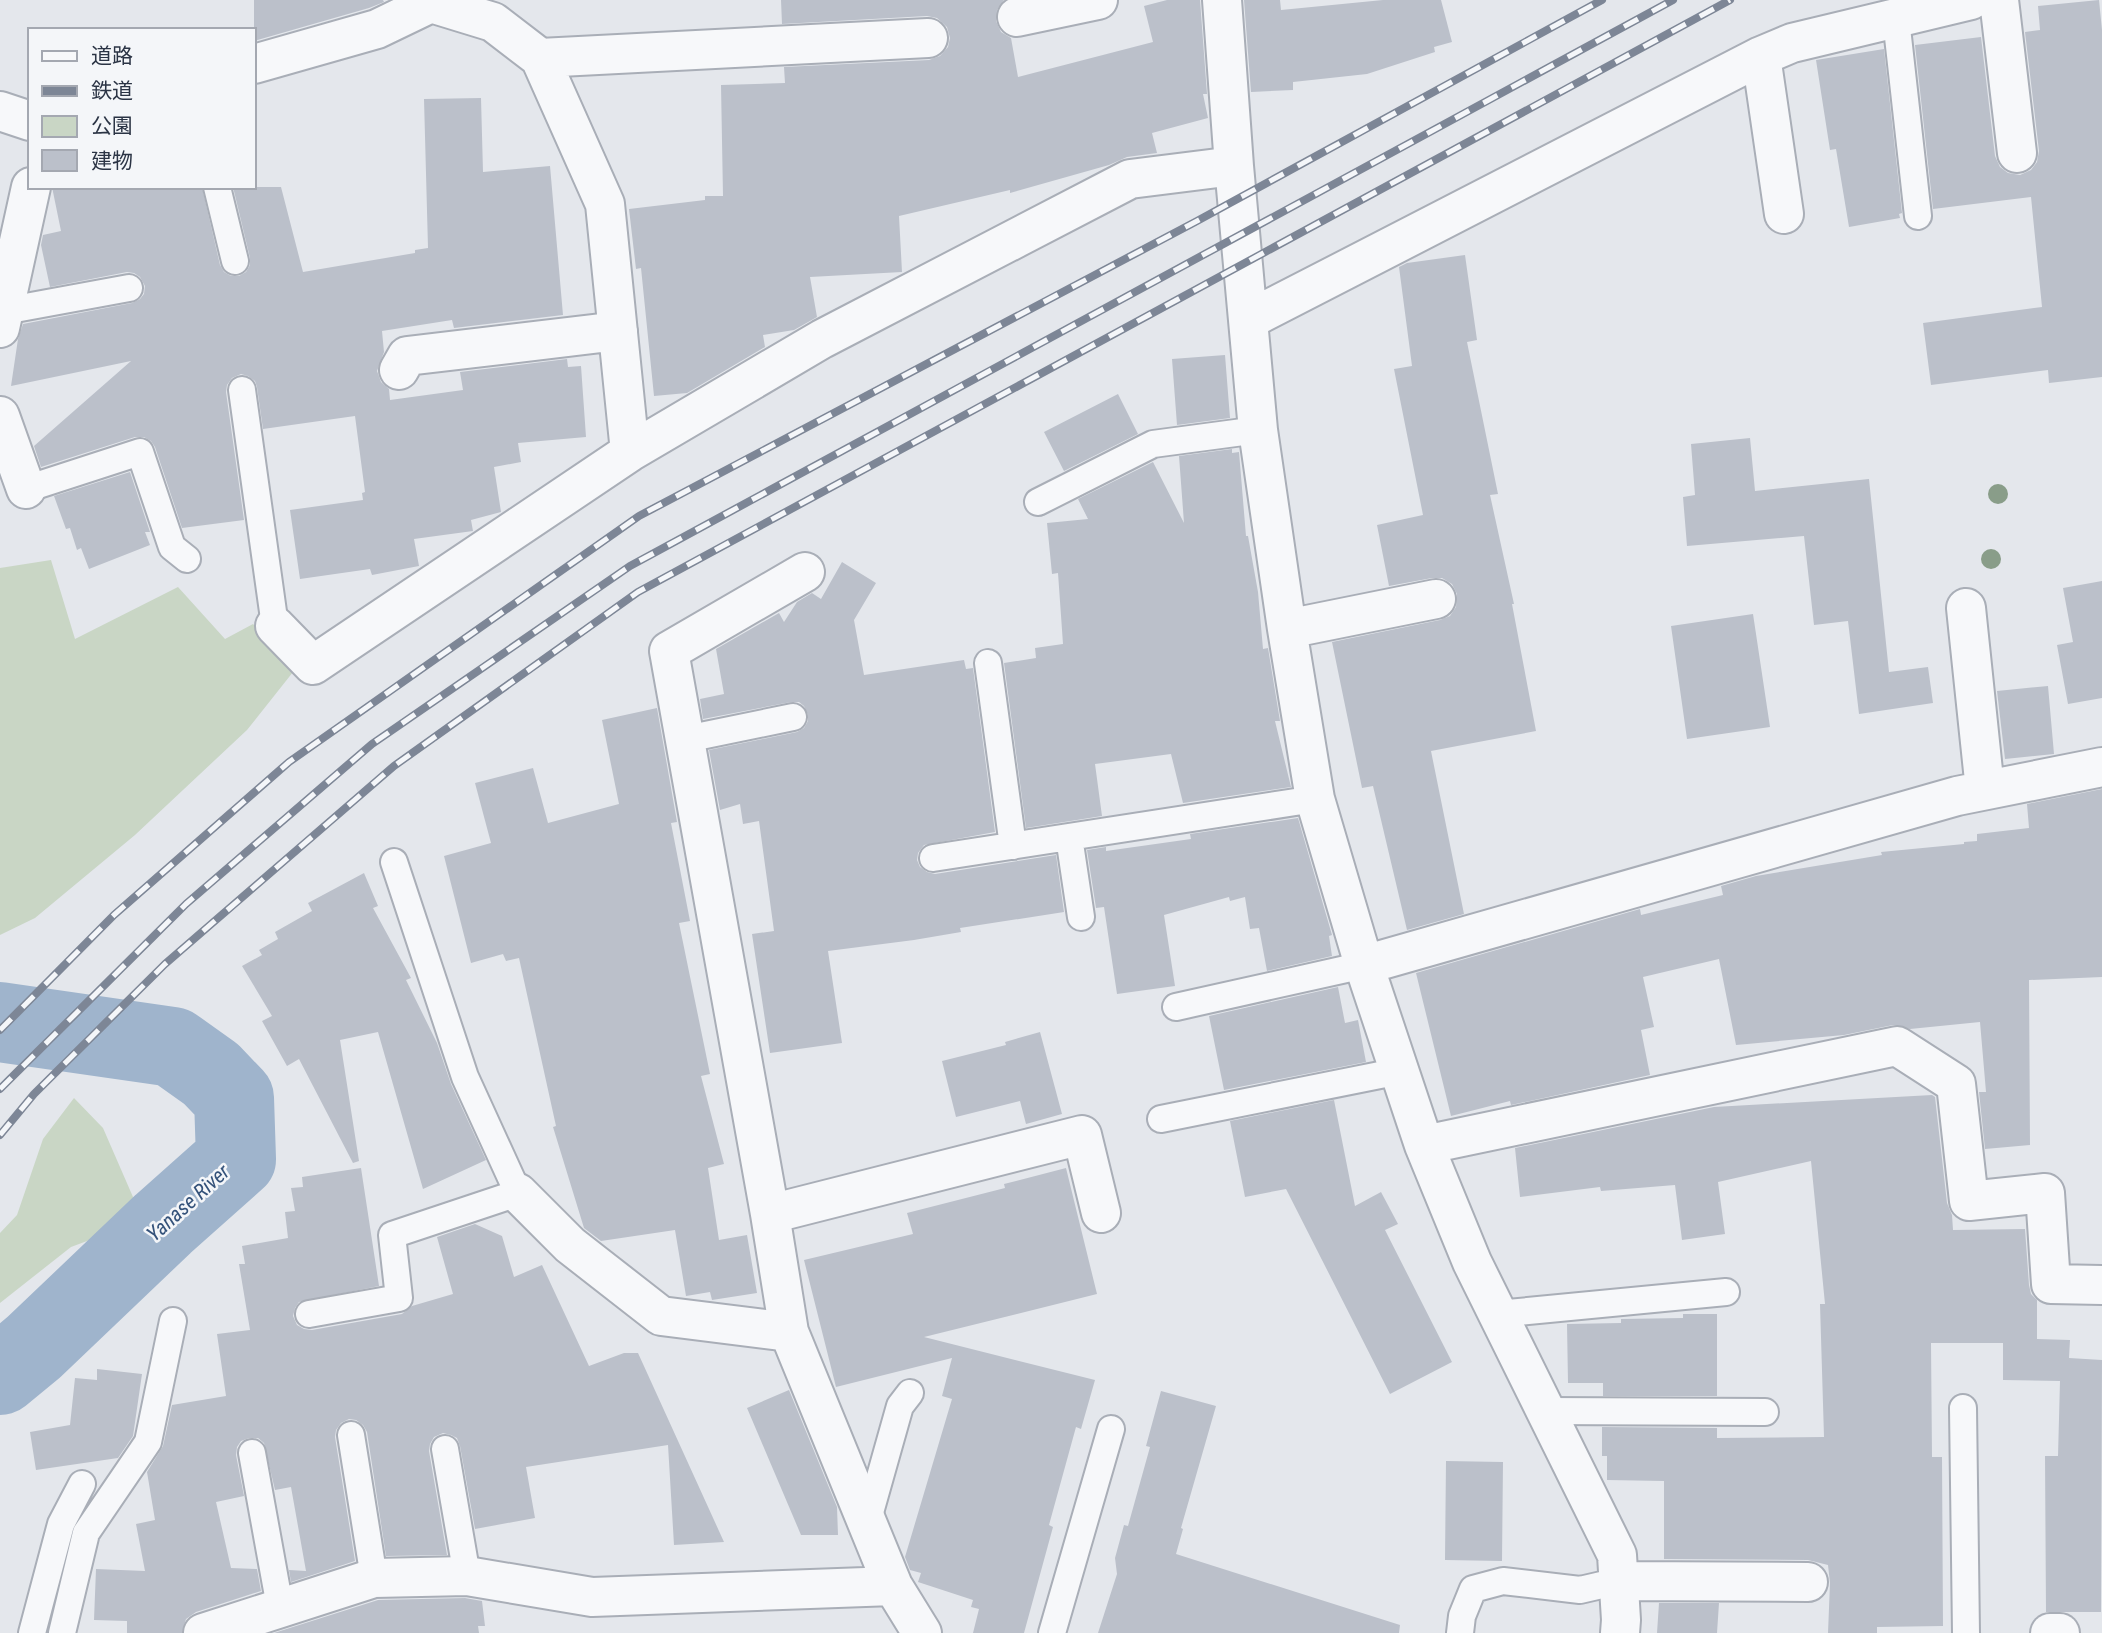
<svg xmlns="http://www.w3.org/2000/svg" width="2102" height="1633" font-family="'Roboto Condensed','Noto Sans JP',sans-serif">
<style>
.green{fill:#c9d6c5}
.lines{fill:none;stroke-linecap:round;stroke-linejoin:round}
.river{stroke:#9fb4cc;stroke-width:80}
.building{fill:#bbc0ca}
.service-casing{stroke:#a9aeb7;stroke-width:30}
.minor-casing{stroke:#a9aeb7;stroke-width:42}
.tertiary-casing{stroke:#a9aeb7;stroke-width:42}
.service{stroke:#f7f8fa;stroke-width:26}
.minor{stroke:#f7f8fa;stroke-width:38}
.tertiary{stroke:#f7f8fa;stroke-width:38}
.rail-casing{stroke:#7d8696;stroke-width:8}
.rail{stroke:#f4f6f9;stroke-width:5;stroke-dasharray:16;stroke-linecap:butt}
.tree{fill:#899d89}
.labels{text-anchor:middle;stroke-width:5;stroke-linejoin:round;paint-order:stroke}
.water-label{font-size:21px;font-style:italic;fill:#34527a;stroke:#f4f6f9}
</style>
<rect width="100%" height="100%" fill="#e4e7ec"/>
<path class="green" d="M51,560l24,79 103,-52 47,52 28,-15 44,43 -50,63 -112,105 -100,83 -35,17v-367z
M74,1098l29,30 40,92 -72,27 -71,56v-70l17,-18 26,-76z"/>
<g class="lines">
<path class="river" d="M0,1022l173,25 38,27 23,24 2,61 -73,65 -129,123 -34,28"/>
</g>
<path class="building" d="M254,0h129l1,2 -15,6 -115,33z
M781,0h223l-7,10 -1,11 5,11 10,6 7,39 135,-35 -9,-36 23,-6h33l7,94h-4l5,24 -56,15 5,20 -30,4 -18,8 -99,28v-3l-111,26 3,56 -92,5 7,40 -23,13 -31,5 2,12 -78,46 -33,3 -13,-128 -5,1 -7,-60 76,-9v-4h18l-2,-111 64,-2 -1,-16 145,-7 11,-4 8,-9 2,-9 -3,-11 -10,-9 -10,-2 -145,8z
M1244,0h36l1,10 102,-10h58l11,42 -18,5 1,5 -68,22 -74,8v8l-42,2z
M2099,0l3,30v347l-53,6 -1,-13 -117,15 -8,-62 119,-16 -11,-110 -98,12 -18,-164 66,-8 14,119 5,11 8,6 12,2 11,-5 6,-8 2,-11 -14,-119 15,-2 -2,-24z
M1884,49l18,164 -3,1 1,4 -51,9 -13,-78 -6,1 -14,-90z
M481,98l2,74 67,-6 13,149 -109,13 -2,-8 -70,11 2,21 -7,19 4,11 8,7 1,11 73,-10 -3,-18 107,-13 1,8 13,-1 5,71 -68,6 3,19 -27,5 7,45 -30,8 2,11 -59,8 5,27 -47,9 -2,-6 -70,10 -10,-69 73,-10 -1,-7 3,-1 -10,-76 -92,13 -6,-42 -2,-6 -7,-5 -7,-2 -9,4 -5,7 -1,7 18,128 -62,8 -27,-81 -4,-6 -7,-4h-9l-94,30 -7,-21 97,-85 -120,25 7,-47 5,-15 109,-21 8,-4 4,-5 1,-8 -5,-9 -6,-4 -7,-1 -77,15 -9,-42 2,-10 18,-4 -9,-44h150l18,78 4,7 7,4h8l7,-4 4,-7v-7l-17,-71h48l22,85 112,-19v-3l13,-2 -4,-149z
M1465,255l12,85 -10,2 31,152 -8,1 24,109h-2l24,127 -105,20 33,163 -57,16 -34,-144 -11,2 -30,-146 108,-22 10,-4 6,-9 1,-13 -5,-10 -10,-6h-10l-43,8 -12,-61 46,-10 -29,-146 18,-3 -13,-99 8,-4z
M1225,355l5,63 -53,7 -5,-66z
M1118,394l20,40 -74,37 -20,-39z
M1750,438l5,53 114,-12 20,193 39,-5 5,36 -74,11 -11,-93 -34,4 -10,-89 -117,10 -4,-49 12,-2 -4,-51z
M1232,449v4l7,-1 7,84h2l10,56 5,57 5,-1 12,73h-5l16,66 -108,16 -12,-49 -76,10 7,52 -76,12 -22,-165 32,-5 -1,-10 28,-4 -5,-71 -6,1 -5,-51 41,-4 -10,-20 75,-37 31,61 -5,-67z
M130,472l20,60h-5l5,13 -61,24 -8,-21 -4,2 -7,-22 -4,1 -12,-33z
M842,562l34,21 -22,37 10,55 100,-15 2,9 7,-1 22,164 -71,13 -6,8 -1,7 3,7 7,5 8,2 121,-19 8,57 -104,16 1,4 -47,8 -86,11 14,92 -72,10 -18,-119 22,-3 -15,-110 -16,3 -3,-20 -20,6 -11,-60 88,-18 7,-4 4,-7v-6l-4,-9 -5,-4h-8l-88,17 -3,-20 24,-5 -8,-45 63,-36 5,9 13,-20 15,-9 9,6z
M2102,581v117l-34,6 -11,-59 16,-3 -10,-54z
M1753,614l17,113 -83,12 -16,-113z
M2048,686l6,68 -49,5 -8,-68z
M657,708l20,114 -6,1 19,98 -11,2 31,151 -9,2 23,88 -16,4 11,72 28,-5 10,58 -45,7 -2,-8 -24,4 -11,-66 -74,11 -17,-13 -31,-101 3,-1 -37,-168 -13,3 -3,-7 -32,9 -27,-107 47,-13 -16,-60 58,-15 15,55 71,-19 -17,-84z
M2102,789v188l-73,3 1,165 -45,4 -6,-57h7l-6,-70 -70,7 -17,-4 -49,10 -108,10 -17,-86 -76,18 11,50 -13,3 9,45 -139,30 -1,-4 -59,15 -35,-143 224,-64 1,6 82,-20 -2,-9 35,-10 126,-21 -1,-3 83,-8v-2l13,-1v-7l52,-6 -2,-24z
M1298,818l34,117 -3,1 3,20 -65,15 -8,-43 -9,1 -5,-32 -15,4 -1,-4 -65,18 11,71 -58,8 -13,-87 -8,1 -9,-58 19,-3v4l85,-12 -1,-5z
M364,873l14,33 -5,2 38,70 -5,2 31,63 14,41 35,76 -63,29 -45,-157 -38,8 19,121 -6,2 -54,-104 -12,7 -25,-45 10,-5 -30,-50 20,-11 -3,-5 19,-11 -3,-7 37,-21 -4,-8z
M1338,987l7,36 13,-3 8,42 -142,28 -15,-74z
M1040,1032l22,82 -36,10 -6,-23 -64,16 -14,-56 64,-16 -1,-3z
M1932,1095l3,2 12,106 5,12 1,15 72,-1 4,56 2,9 6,6v39l33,1 -1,18 33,2 -1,252h-55l-1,-156h13l2,-75 -57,-1v-37h-72l1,114h10l1,169 -66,1v6h-49l2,-50 -2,-18 -20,-5 -144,-1v-78l-57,-1v-24h-5v-29l115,1v10l107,-1 -4,-133h5l-14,-143 -93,21 7,52 -43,6 -7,-55 -74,6 -1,-4 -80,10 -5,-49 199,-41z
M1334,1100l21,106 26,-14 17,32 -13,6 67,132 -62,32 -104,-205 -41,8 -15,-76z
M361,1168l18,118 -80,16 -4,6 -2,8 4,9 7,4 8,1 90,-16 10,-8 41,-12 -16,-57 38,-13 27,12 12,41 28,-12 47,101 35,-13h14l86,189 -50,3 -6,-100 -142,22 9,51 -60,11 -15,-83 -3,-8 -6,-3 -8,-2 -9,4 -4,7 -1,7 18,104 -61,1 -19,-124 -4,-7 -7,-5 -7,-1 -8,4 -5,7 -1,7 20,124 -64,21 -2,-12 17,1 -15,-84 -16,3 -11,-47 -6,-5h-9l-8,3 -4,6 -1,8 8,41 -28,6 15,66 26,1 4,22 -65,21 -10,7 -4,14h-55v-12l-33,-1 2,-51 49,2 -9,-47 19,-4 -8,-48 16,-26 9,-41 54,-9 -9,-62 33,-4 -11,-66h6l-3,-18 46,-8 -3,-26 10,-1 -4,-23 12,-1 -1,-10z
M1066,1168l31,126 -173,43 171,43 -14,49 -5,-2 -27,98 4,2 -29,106h-51l6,-24 -8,-2 2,-7 -55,-18 3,-9 -11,-3 -5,-13 47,-158 -10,-3 10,-38 -116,29 -32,-127 109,-26 -6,-21 98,-25 -1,-4z
M1683,1314h34v82h-114v-13h-35l-1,-59 54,-1v-4l62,-1z
M97,1369l45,5 -9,62 -15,22 -82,12 -6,-38 40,-7 5,-47 22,2z
M789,1390l48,117 1,28h-37l-54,-127z
M1161,1391l55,15 -35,122 2,1 -7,25 224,71 -1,8h-301l19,-59 -2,-16 9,-33 4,1 22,-79 -4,-1z
M1446,1461l57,1 -1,99 -57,-1z
M465,1598l17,3 3,25h-7l1,7h-205l104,-33z
M1659,1603h60l-2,30h-60z"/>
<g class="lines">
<g class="service-casing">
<path id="service" d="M1896,19l22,197
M217,187l18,74
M4,311l125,-23
M242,390l33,236
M26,489l114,-37 32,95 15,12
M1038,502l115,-58 105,-14
M988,663l25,183
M686,739l107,-22
M1069,837l12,80
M933,858l382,-59
M1176,1007l188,-42
M1161,1119l239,-48
M309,1314l90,-16 -7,-63 126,-42 -53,-116 -71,-215
M1497,1314l229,-22
M1963,1408l3,225
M1544,1411l221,1
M351,1435l23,143
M445,1449l22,127
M252,1453l28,154
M867,1523l33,-117 10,-13
M32,1633l29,-109 21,-40
M62,1633l24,-100 62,-91 25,-121
M1052,1633l59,-204
M1460,1633l2,-17 11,-27 30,-8 77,9 39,-9"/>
</g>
<g class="minor-casing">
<path id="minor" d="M427,0l4,3 62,19 47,36 65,146 25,248
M1222,0l12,166 24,264 29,199 28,170 49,166 60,180 48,117 145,293 4,65 -1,13
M1999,0l18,153
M1017,17l81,-17
M1761,56l23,158
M540,58l388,-20
M254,64l123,-35 54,-26
M0,111l30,10
M1248,320l513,-264 31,-13 179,-43
M0,328l31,-141
M399,370l8,-14 211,-25
M0,416l26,73
M805,572l-136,79 101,563 19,118 104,254 29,47
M1966,608l19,182
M275,626l38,39 317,-213 192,-113 308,-160 104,-13
M1287,629l149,-30
M1364,965l593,-169 145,-29
M1424,1145l473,-99 59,38 13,117 76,-8 6,91 51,1
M518,1193l52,52 91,71 128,16
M770,1214l312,-79 19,78
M1619,1581l189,1
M203,1633l171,-55 93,-2 125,21 301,-11"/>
</g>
<g class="tertiary-casing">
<path id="tertiary" d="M2050,1633h10"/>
</g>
<use href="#service" class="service"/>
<use href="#minor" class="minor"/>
<use href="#tertiary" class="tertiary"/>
<g class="rail-casing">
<path id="rail" d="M0,1030l114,-115 175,-153 350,-246 558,-295 405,-221
M0,1089l186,-185 186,-160 258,-178 1043,-566
M0,1135l34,-41 131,-130 229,-198 244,-174 1092,-592"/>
</g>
<use href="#rail" class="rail"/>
</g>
<g class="tree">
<circle cx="1998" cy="494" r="10"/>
<circle cx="1991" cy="559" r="10"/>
</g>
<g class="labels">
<g class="water-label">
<text transform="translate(188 1203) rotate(-42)" y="7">Yanase River</text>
</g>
</g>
<rect x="28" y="28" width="228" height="161" fill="#f4f6f9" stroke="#a4a8b1" stroke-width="2"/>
<rect x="42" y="51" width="35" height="10" fill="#f7f8fa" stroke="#a4a8b1" stroke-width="2"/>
<text x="91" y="63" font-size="21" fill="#2b3445">道路</text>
<rect x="42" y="86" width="35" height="10" fill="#7d8696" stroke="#a4a8b1" stroke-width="2"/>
<text x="91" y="98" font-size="21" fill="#2b3445">鉄道</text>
<rect x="42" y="116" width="35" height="21" fill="#c9d6c5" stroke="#a4a8b1" stroke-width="2"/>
<text x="91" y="133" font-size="21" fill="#2b3445">公園</text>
<rect x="42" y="150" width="35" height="21" fill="#bbc0ca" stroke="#a4a8b1" stroke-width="2"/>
<text x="91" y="168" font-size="21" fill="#2b3445">建物</text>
</svg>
